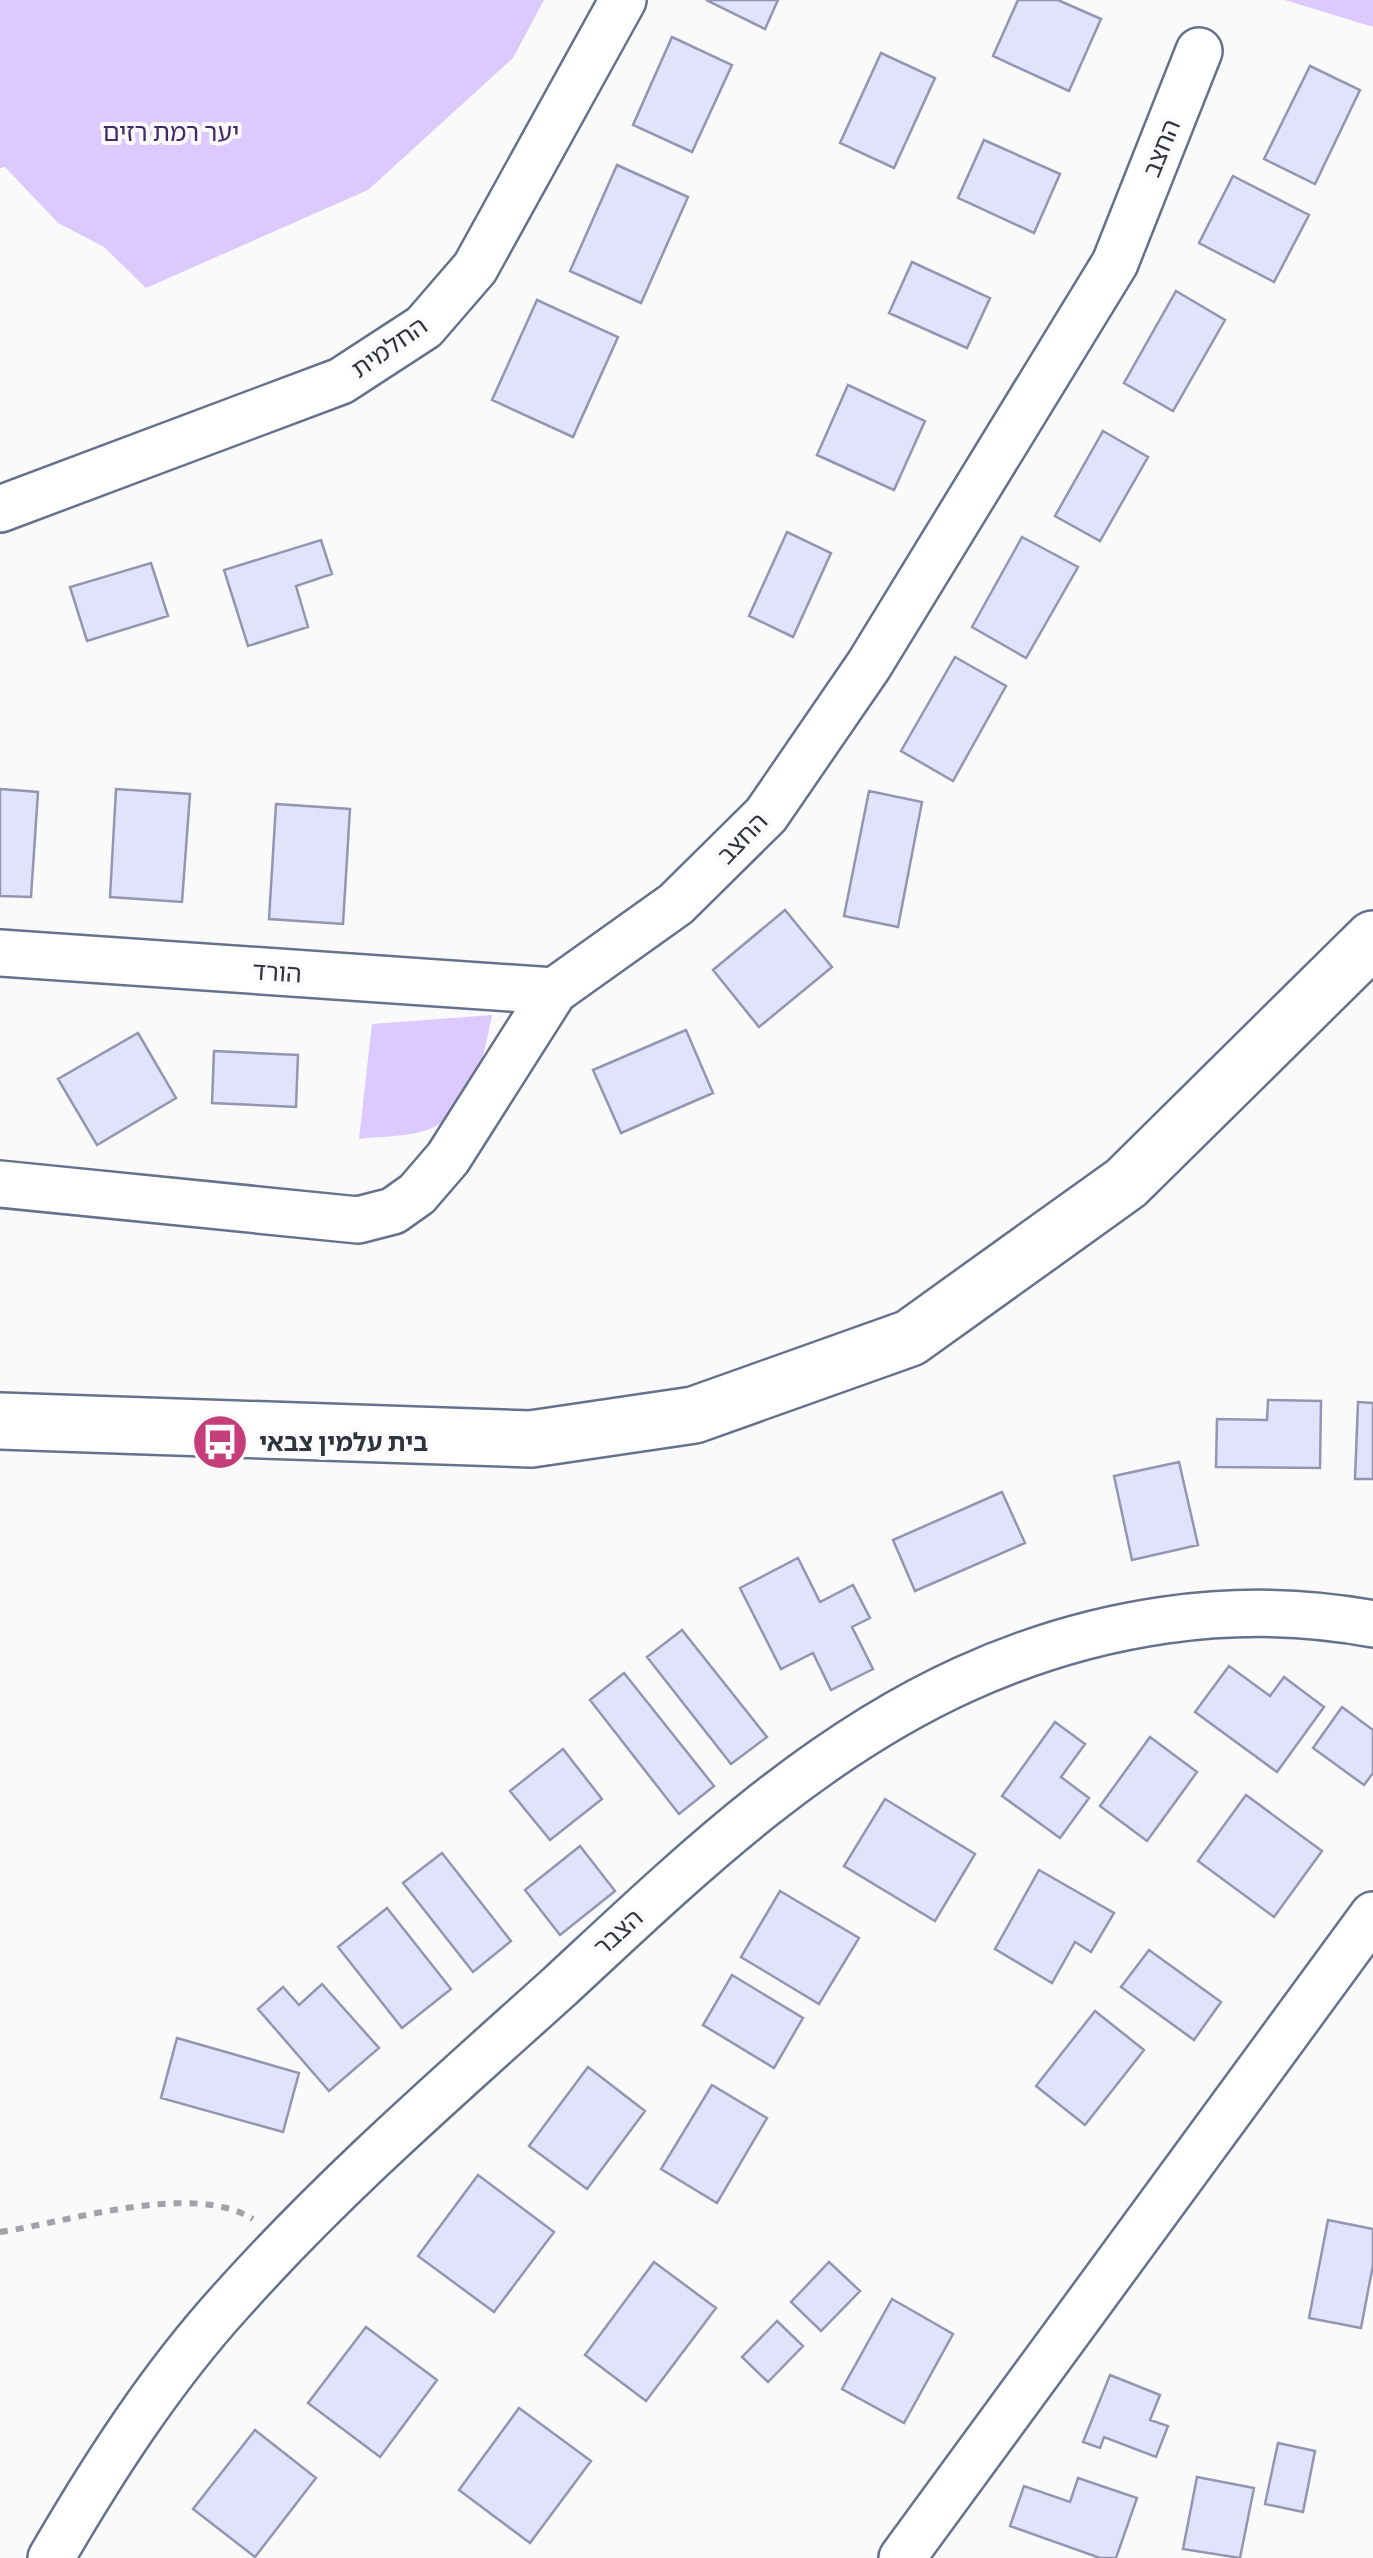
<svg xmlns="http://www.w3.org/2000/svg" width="1373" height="2558" font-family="'Source Sans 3','Noto Sans Hebrew',sans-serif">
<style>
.green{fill:#dcc9fd}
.building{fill:#e1e3fb;stroke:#9495b2;stroke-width:2.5}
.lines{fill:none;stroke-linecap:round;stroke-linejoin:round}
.street-casing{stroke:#66728b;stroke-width:50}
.secondary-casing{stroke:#66728b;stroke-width:60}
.path{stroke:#a1a3a8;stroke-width:6;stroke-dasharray:8 8;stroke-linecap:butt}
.street{stroke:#fff;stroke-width:45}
.secondary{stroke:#fff;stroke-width:55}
.labels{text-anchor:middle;stroke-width:8;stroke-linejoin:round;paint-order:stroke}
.park-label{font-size:25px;fill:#442767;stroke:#fafafa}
.street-label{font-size:25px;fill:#2f343f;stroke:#fafafa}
.poi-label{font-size:25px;font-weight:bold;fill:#2f343f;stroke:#fafafa;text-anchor:start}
</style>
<rect width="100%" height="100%" fill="#fafafa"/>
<path class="green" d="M0,0h544l-31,58 -145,132 -222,98 -42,-41 -46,-24 -53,-56 -5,1z
M1285,0h88v27z
M492,1015c-8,41 -19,96 -62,114 -20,8 -50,7 -71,10l13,-115z"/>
<path class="building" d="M706,0h72l-13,29z
M1018,0h40l43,19 -32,72 -76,-35z
M672,37l60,28 -40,87 -59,-27z
M881,53l54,25 -41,90 -54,-25z
M1310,66l50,24 -45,94 -51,-25z
M984,140l76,34 -26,59 -76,-35z
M617,165l71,32 -47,106 -71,-32z
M1233,176l76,39 -35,67 -75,-39z
M912,262l78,36 -23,50 -78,-35z
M1176,291l49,29 -52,91 -49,-28z
M537,300l81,37 -45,100 -81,-37z
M848,385l77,36 -31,69 -77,-35z
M1103,431l45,26 -48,84 -45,-25z
M787,532l44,21 -38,84 -44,-21z
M1022,537l56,30 -52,91 -54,-31z
M321,540l11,34 -36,12 12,41 -60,19 -24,-76z
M151,563l17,53 -81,25 -17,-54z
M955,657l51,29 -53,95 -52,-30z
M0,789l38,3 -7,105 -31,-1z
M116,789l74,5 -8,108 -72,-5z
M869,791l53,11 -24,125 -54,-11z
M276,804l74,5 -7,115 -74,-5z
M785,910l47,57 -73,60 -46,-57z
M686,1030l27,63 -92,40 -28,-63z
M138,1033l38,65 -79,47 -39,-66z
M214,1051l84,4 -2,52 -84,-4z
M1268,1400l53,1 -1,67 -104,-1 1,-48 50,1z
M1358,1402l15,1v76h-18z
M1179,1462l19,83 -66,15 -18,-84z
M1002,1492l23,51 -110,48 -22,-51z
M798,1558l22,44 33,-17 17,33 -18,9 21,42 -42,21 -18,-37 -32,16 -41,-81z
M682,1630l85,107 -36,27 -84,-107z
M1229,1666l41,30 14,-19 40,30 -47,65 -82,-60z
M624,1673l90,113 -35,28 -89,-114z
M1342,1707l31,23v43l-9,12 -51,-37z
M1055,1722l30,22 -24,33 28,21 -29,40 -58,-42z
M1150,1737l47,35 -50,69 -47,-35z
M563,1749l39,50 -52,41 -40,-49z
M1246,1795l76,56 -48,66 -76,-56z
M885,1799l90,55 -40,67 -91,-55z
M580,1846l35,45 -55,44 -35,-45z
M442,1853l69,88 -38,31 -70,-89z
M1039,1870l75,43 -23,39 -16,-10 -23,41 -57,-34z
M780,1891l79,47 -40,66 -78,-47z
M387,1908l64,81 -49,39 -64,-81z
M1149,1950l72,52 -27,38 -73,-53z
M732,1975l71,43 -29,50 -71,-43z
M322,1984l57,64 -50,43 -71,-82 25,-22 16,18z
M1095,2011l49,39 -59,75 -49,-39z
M177,2038l122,35 -16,59 -122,-34z
M588,2067l57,44 -58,78 -58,-43z
M712,2085l55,33 -50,85 -56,-34z
M478,2175l76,57 -60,80 -76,-56z
M1328,2220l45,9v36l-12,63 -52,-10z
M654,2262l62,46 -70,93 -61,-46z
M829,2262l31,29 -39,40 -30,-29z
M892,2299l61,35 -49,89 -62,-34z
M777,2321l26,25 -35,36 -26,-25z
M366,2327l71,53 -57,77 -72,-54z
M1110,2375l50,20 -10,25 18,6 -12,31 -52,-20 -4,11 -17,-6z
M519,2408l72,53 -61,82 -71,-53z
M255,2430l61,48 -61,79 -62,-48z
M1278,2443l37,8 -12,61 -38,-8z
M1197,2477l57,11 -14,70 -57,-9z
M1078,2478l59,20 -21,60h-16l-90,-32 14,-40 46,16z"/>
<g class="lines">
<g class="street-casing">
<path id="street" d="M0,509l341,-128 83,-54 51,-59 148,-268
M0,953l554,38
M0,1184l358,36 35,-9 24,-17 31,-36 106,-167 122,-87 90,-89 103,-150 246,-402 84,-212
M51,2558c53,-91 110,-180 181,-258 101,-113 215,-212 327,-313 125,-116 249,-237 406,-308 128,-58 271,-81 408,-55
M902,2558l471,-643"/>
</g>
<g class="secondary-casing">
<path id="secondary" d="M0,1421l531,18 163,-24 216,-77 216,-155 247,-244"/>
</g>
<path class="path" d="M0,2232c69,-10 192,-51 253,-13"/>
<use href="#street" class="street"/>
<use href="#secondary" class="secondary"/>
</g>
<defs>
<g id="bus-disc" transform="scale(2.875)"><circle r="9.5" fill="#c53d79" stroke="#fafafa"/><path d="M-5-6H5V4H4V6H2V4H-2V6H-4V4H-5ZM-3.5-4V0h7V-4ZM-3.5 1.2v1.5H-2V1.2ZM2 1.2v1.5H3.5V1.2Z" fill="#fff"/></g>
</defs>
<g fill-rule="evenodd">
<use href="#bus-disc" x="220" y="1442"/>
</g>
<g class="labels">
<g class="park-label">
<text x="171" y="141">יער רמת רזים</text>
</g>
<g class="street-label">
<text transform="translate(1161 148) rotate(-68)" y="9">החצב</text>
<text transform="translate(389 347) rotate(-35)" y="9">החלמית</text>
<text transform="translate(742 838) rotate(-46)" y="9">החצב</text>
<text transform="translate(277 972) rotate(4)" y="9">הורד</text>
<text transform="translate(618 1932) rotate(-42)" y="9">הצבר</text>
</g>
<g class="poi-label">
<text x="259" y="1451">בית עלמין צבאי</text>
</g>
</g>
</svg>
